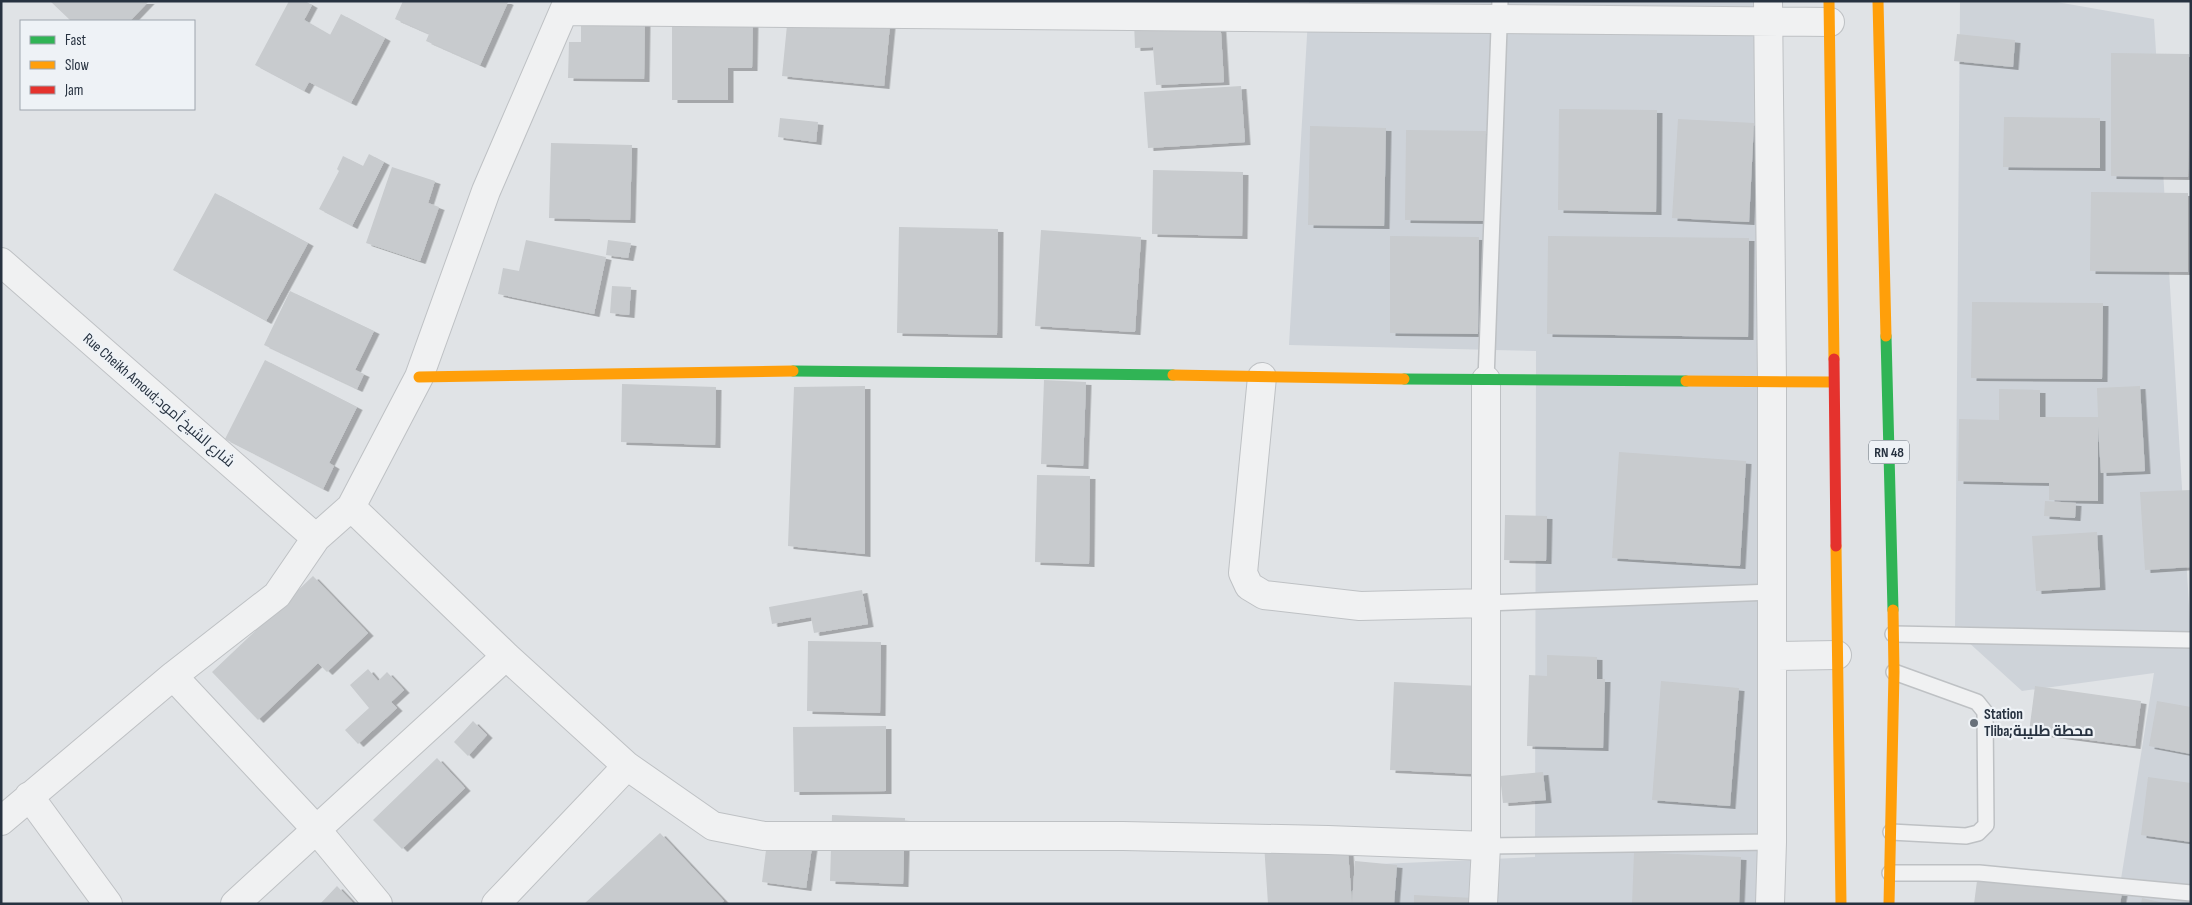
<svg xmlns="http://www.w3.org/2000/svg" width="2192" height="905" font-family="'Sofia Sans Condensed',Cairo,sans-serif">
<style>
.built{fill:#ced3d9}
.building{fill:#c8cbce;filter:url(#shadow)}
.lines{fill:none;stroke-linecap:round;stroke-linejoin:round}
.lane-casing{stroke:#bec1c4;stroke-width:18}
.street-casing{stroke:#bec1c4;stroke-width:30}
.lane{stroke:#f0f1f2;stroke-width:15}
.street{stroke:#f0f1f2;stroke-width:28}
.fast{stroke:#30b455;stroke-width:11}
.slow{stroke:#ff9f0a;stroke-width:11}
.jam{stroke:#e5322d;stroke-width:11}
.poi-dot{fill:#68707a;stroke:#eef2f6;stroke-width:2}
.labels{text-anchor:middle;stroke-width:4.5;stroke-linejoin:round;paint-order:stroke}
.shield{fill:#eef2f6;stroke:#636c77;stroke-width:1}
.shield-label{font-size:14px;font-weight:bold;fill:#273240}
.street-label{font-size:15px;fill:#273240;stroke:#eef2f6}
.poi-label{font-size:15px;font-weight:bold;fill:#273240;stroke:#eef2f6;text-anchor:start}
</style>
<defs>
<filter id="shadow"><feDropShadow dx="5.5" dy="3" stdDeviation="0" flood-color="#0004"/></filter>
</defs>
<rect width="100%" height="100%" fill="#e0e3e6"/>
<path class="built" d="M1309,1h455l-1,903h-379l-3,-40 154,-7 1,-506 -247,-6z
M1960,1h91l103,18 37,620v265h-74l37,-231 -132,18 -67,-61z"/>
<path class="building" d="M50,1h99l-19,20h-59z
M289,1h16l7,4 -8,15 26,15 11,-21 44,24 -34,65 -42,-21 -5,9 -49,-26z
M403,1h103l2,1 -28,63 -54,-24 3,-7 -34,-15z
M788,15l102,10 -6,61 -102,-10z
M1220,16l4,66 -68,3 -3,-38 -18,1 -1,-27z
M581,17l64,1 -1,61 -76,-1 1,-36h12z
M753,17l-1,51h-24v32h-56v-79z
M1957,34l58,6 -2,27 -59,-6z
M2111,53l78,1 -1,123 -77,-1z
M1241,86l4,56 -97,6 -4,-56z
M1559,109l98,1 -1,102 -98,-2z
M2004,117l96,1v50l-97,-1z
M780,118l38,4 -2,20 -38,-5z
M1678,119l76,4 -5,99 -77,-4z
M1310,126l76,2 -2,98 -76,-1z
M1406,130l80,1 -1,90 -80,-1z
M551,143l81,2 -2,75 -81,-2z
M369,154l15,8 -32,64 -33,-17 20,-38 -2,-2 6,-13 20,10z
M392,167l43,14 -7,22 11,4 -19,54 -54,-18z
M1153,170l90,2 -1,64 -90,-2z
M2091,192l97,1v79l-98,-1z
M215,193l93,50 -42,78 -93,-51z
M899,227l99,2 -1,106 -100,-2z
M1041,230l100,7 -6,95 -100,-6z
M1390,236l89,1 -1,97 -88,-1z
M1548,236l201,2 -1,99 -201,-3z
M526,240l80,17 -12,57 -96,-20 5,-26 16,3z
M608,240l23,3 -3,15 -22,-3z
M612,286l19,1 -2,28 -19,-2z
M290,291l84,40 -19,39 9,4 -7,15 -93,-44z
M1972,302l131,1 -1,76 -131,-1z
M265,360l92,47 -28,56 5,3 -11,23 -98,-50z
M1044,380l42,2 -3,84 -42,-2z
M622,384l94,3 -1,58 -94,-3z
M865,386v168l-77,-8 6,-159z
M2140,386l5,85 -44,2 -3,-46v74l-49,-1v-17l-91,-2 1,-62 40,1v-31l41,1v27h58l-1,-29z
M1619,452l127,9 -6,105 -128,-8z
M1037,475l53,1 -1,88 -54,-2z
M2191,490v77l-46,3 -5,-78z
M2045,501l31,2 -1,15 -31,-2z
M1505,515l42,1 -1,45 -42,-1z
M2097,532l3,55 -64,4 -4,-55z
M313,576l55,57 -41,39 -9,-9 -60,57 -46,-48z
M862,590l6,34 -54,9 -3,-16 -39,7 -3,-17z
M808,641l73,1 -1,71 -73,-2z
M1547,655l50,2v22h8l-2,69 -76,-2 2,-71 18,1z
M368,669l10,12 9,-9 17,18 -13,12 6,6 -39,36 -13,-14 24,-22 -19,-23z
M1661,681l78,7 -9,118 -78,-6z
M1394,682l86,4 -4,88 -86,-4z
M2035,686l106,15 -6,45 -106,-14z
M2157,701l34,6v47l-42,-8z
M473,721l14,14 -19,21 -14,-14z
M886,726v65l-92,1 -1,-65z
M437,758l28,30 -63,61 -29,-29z
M1543,772l3,28 -43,3 -3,-27z
M2148,777l43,6v59l-50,-7z
M832,815l73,3 -2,66 -73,-3z
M660,833l64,68 -4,3h-136z
M768,834l45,6 -7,48 -44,-6z
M1347,838l5,66h-84l-4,-60z
M1634,852l107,5 -2,47h-107z
M1355,861l42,4 -3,39h-42z
M1978,873l144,20 -2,11h-146z
M337,886l17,18h-34z
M1414,895l60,3v6h-60z
M2142,898l22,5v1h-23z"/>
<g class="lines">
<g class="lane-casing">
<path id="lane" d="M1486,380l14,-379
M1486,603l286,-11
M1893,634l298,6
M1891,832l75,4 12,-3 8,-8 -1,-113 -8,-10 -83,-30
M1486,846l286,-4
M1890,873h89l212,20"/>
</g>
<g class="street-casing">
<path id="street" d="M1768,1l4,381v460l-2,62
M565,11l1265,11
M1,262l315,276
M1262,377l-19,196 6,13 15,9 96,11 126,-3
M351,507l155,149 121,110 86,60 51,10h359l205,4 158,6
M1773,656l64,-1
M173,676l143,153 62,75
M29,796l79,108
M1,821l172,-145 104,-81 39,-57 35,-31 68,-130 67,-186 82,-190
M235,904l271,-248
M496,904l131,-138
M1483,904l3,-58v-466"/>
</g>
<use href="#lane" class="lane"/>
<use href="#street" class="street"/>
<path class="fast" d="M1886,336l7,274
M793,371l380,4
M1404,379l282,2"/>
<path class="slow" d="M1829,1l5,358
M1878,1l8,335
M1173,375l231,4
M419,377l374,-6
M1686,381l147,1
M1836,546l5,358
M1889,904l5,-232 -1,-62"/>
<path class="jam" d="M1834,359l2,187"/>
</g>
<circle class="poi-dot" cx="1974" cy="723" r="5"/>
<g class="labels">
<rect class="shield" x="1869" y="440.5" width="40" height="23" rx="4"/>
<g class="shield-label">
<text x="1889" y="457">RN 48</text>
</g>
<g class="street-label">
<text transform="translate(159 400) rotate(41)" y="5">Rue Cheikh Amoud;شارع الشيخ أمود</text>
</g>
<g class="poi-label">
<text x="1984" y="719">Station<tspan x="1984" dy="17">Tliba;محطة طليبة</tspan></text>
</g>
</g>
<rect width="2192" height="905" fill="none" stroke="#273240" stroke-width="5"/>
<rect x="20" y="20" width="175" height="90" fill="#eef2f6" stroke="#9ea5ad"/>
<rect x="30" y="36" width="25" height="8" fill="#30b455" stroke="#9ea5ad"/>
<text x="65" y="45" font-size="15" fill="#273240">Fast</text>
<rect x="30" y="61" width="25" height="8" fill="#ff9f0a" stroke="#9ea5ad"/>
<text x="65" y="70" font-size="15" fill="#273240">Slow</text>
<rect x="30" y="86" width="25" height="8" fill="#e5322d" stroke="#9ea5ad"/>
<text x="65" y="95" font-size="15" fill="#273240">Jam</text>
</svg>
